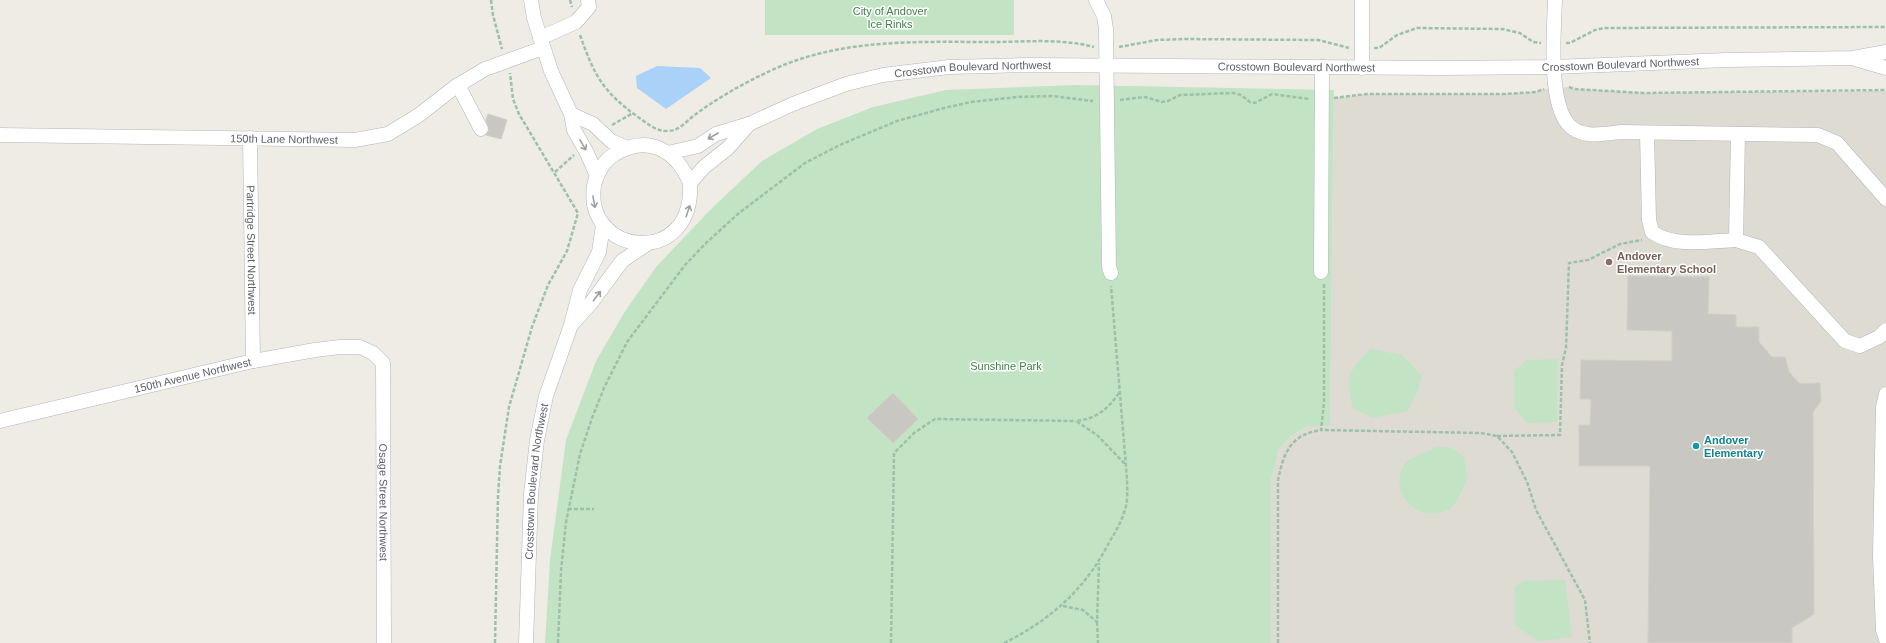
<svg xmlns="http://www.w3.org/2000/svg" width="1886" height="643" font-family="Arial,sans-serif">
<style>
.education{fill:#dedbd3}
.green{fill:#c3e3c5}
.water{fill:#aad2f8}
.building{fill:#c9c7c2;stroke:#d2cec4}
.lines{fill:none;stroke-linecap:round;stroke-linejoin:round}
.minor-casing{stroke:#b2b5b9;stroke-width:15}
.path{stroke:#9bc1a9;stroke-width:2.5;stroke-dasharray:4 2;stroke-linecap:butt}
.minor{stroke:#fff;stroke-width:14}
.oneway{stroke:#9ea0a2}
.education-dot{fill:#8d6e63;stroke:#fff;stroke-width:1.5}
.culture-dot{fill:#0f9aa8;stroke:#fff;stroke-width:1.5}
.labels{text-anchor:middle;stroke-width:3;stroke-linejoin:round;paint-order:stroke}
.park-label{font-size:11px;fill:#3c8344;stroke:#fff}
.street-label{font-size:11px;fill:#5d6064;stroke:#fff}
.education-label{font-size:11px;font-weight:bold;fill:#785e54;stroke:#fff;text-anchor:start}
.culture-label{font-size:11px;font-weight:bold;fill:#0d838f;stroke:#fff;text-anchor:start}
</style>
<rect width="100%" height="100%" fill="#eeece5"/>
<path class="education" d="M1569,87l5,2 69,4 243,-2v552h-615v-162l8,-32 12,-13 17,-10h22l4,-328 33,-4h137l32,-2 5,-3z"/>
<path class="green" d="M765,0h249v35h-249z
M1075,85l259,5 -4,336h-22l-17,10 -12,13 -8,32v162h-726l5,-83 16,-120 30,-79 28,-48 32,-46 56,-59 50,-47 55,-32 56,-22 73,-17z
M1371,349l31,6 20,21 -4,14 -10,21 -36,7 -19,-10c-8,-31 -5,-37 18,-59z
M1558,359l-1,63 -30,1 -13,-16v-36l13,-11z
M1435,447c16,0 18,-1 29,11 1,7 4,17 2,24 -2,4 -10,22 -13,24 -26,24 -68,-9 -49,-41 5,-9 23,-11 31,-18z
M1565,580l7,57 -34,4 -23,-16v-38l10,-6z"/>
<path class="water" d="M657,66l43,2 11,10 -45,31 -29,-21 -1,-12z"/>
<path class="building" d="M488,114l19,6 -6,19 -15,-4 3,-5 -3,-10z
M1628,276l81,1 -1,37 28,1v12h23v15l13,15h13l4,15 11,12 20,-1 1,18 -8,11 1,202 -22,14v15h-144l2,-177h-71v-41h11l1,-26h-11l1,-39 91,1v-30l-45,-1z
M893,393l25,26 -25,24 -26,-25z"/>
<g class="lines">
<g class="minor-casing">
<g id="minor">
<path d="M531,0l3,18 17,53 20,43 3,16 13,23 10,23"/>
<path d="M1096,0l8,16 2,13 3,238 2,6"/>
<path d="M1555,0c-1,31 -7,100 13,124 12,15 36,10 53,8l197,3 19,8 49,56"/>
<path d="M540,38l36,-16 13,-15 -1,-7"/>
<path d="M1855,59l31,9"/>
<path d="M1362,68v-68"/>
<path d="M458,85l23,44"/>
<path d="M571,114l22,10 18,17 16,7"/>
<path d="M1647,133l2,87 3,12c22,16 58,9 84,8"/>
<path d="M1738,134l-2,106 23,7 86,94 15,5 19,-9 7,-7"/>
<path id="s1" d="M0,135l355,5 33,-6 31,-19 36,-28 30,-18 58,-21"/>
<path id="s2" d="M250,138l3,223"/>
<path id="s3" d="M668,153l30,-7 18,-12 33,-10 44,-20 53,-20 37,-9 66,-8 80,-2 413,3 112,-1 173,-7 126,-2 33,-6"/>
<path d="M690,183c-14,-33 -42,-49 -75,-29 -11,6 -19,20 -21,32 -10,70 101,83 96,-3l14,-16 24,-19 21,-24"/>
<path d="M1321,272l1,-205"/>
<path d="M573,323l18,-20 31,-42 25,-17"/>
<path d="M1886,394l-3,13 -3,149 3,74 3,9"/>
<path id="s4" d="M0,421l253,-60 62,-11 25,-3h20l13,6 10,10 1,280"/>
<path id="s5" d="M526,643l5,-149 6,-54 9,-44 25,-71 9,-35 19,-38 4,-27"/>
</g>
</g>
<path class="path" d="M491,0l2,15 9,34
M570,0l2,7
M580,35c14,40 23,57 58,82 9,6 17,14 29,14 11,0 17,-7 25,-14 25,-19 52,-34 80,-47 70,-32 145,-28 220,-28 34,0 68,-4 102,5
M1566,43h4l25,-13 9,-2 282,-1
M1119,47l38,-7 26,-1 135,1 31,8
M1374,48h5l18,-13 20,-7 85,1 18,4 13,9 8,1
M1569,87l5,2 69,4 243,-3
M1334,98l33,-4h137l32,-2 8,-3
M1120,100l25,-3 17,5 6,-1 12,-6 53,-2 8,2 9,7 5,1 17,-9 37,5
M612,125l21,-12
M555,172l19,-17
M1324,284v119l-3,27 160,3 16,3 15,16 15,30 9,28 49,90 5,43
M1119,393c-11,16 -23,26 -43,28l21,14 28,29
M1497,436l63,-1 2,-70 4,-17 3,-85 19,-3 32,-16 22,-4
M568,509h26
M1063,606l20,4 14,12 2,-59
M1097,622l1,21
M495,643l3,-147 2,-30 9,-59 23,-80 16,-42 19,-34 11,-38 -59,-99 -6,-15 -3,-26
M558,643l3,-72 5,-49 14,-68 12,-36 12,-30 23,-46 58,-77 21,-22 33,-30 66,-50 37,-19 55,-23 47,-13 27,-6 46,-5 36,-1 40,5
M891,643l3,-190 20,-20 21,-14 141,2
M1004,643c43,-21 78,-51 101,-93 8,-15 17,-27 21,-44 2,-8 1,-18 1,-27l-16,-193
M1278,643v-163c6,-28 12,-45 43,-50"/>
<use href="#minor" class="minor"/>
</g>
<defs><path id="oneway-shaft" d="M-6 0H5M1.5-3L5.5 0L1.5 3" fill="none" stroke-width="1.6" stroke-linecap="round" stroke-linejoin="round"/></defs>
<g class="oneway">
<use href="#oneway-shaft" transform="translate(713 136) rotate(150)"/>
<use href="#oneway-shaft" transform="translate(583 145) rotate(60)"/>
<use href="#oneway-shaft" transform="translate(594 202) rotate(80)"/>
<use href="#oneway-shaft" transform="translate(688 211) rotate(-72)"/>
<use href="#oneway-shaft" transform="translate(597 296) rotate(-53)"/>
</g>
<circle class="education-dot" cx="1609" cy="262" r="4"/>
<circle class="culture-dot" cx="1696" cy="446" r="4"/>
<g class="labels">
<g class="park-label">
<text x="890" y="15">City of Andover<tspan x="890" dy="13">Ice Rinks</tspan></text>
<text x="1006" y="370">Sunshine Park</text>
</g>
<g class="street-label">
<text dy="4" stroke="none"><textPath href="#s3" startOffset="968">Crosstown Boulevard Northwest</textPath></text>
<text dy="4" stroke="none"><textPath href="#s3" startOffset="644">Crosstown Boulevard Northwest</textPath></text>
<text dy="4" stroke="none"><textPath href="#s3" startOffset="320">Crosstown Boulevard Northwest</textPath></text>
<text dy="4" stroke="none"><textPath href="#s1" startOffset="284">150th Lane Northwest</textPath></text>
<text dy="4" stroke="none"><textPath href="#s2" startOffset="112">Partridge Street Northwest</textPath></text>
<text dy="4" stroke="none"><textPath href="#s4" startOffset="198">150th Avenue Northwest</textPath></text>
<text dy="4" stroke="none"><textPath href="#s5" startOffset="162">Crosstown Boulevard Northwest</textPath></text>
<text dy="4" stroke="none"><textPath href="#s4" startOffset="536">Osage Street Northwest</textPath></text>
</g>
<g class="education-label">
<text x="1617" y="260">Andover<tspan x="1617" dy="13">Elementary School</tspan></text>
</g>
<g class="culture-label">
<text x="1704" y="444">Andover<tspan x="1704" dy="13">Elementary</tspan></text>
</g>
</g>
</svg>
